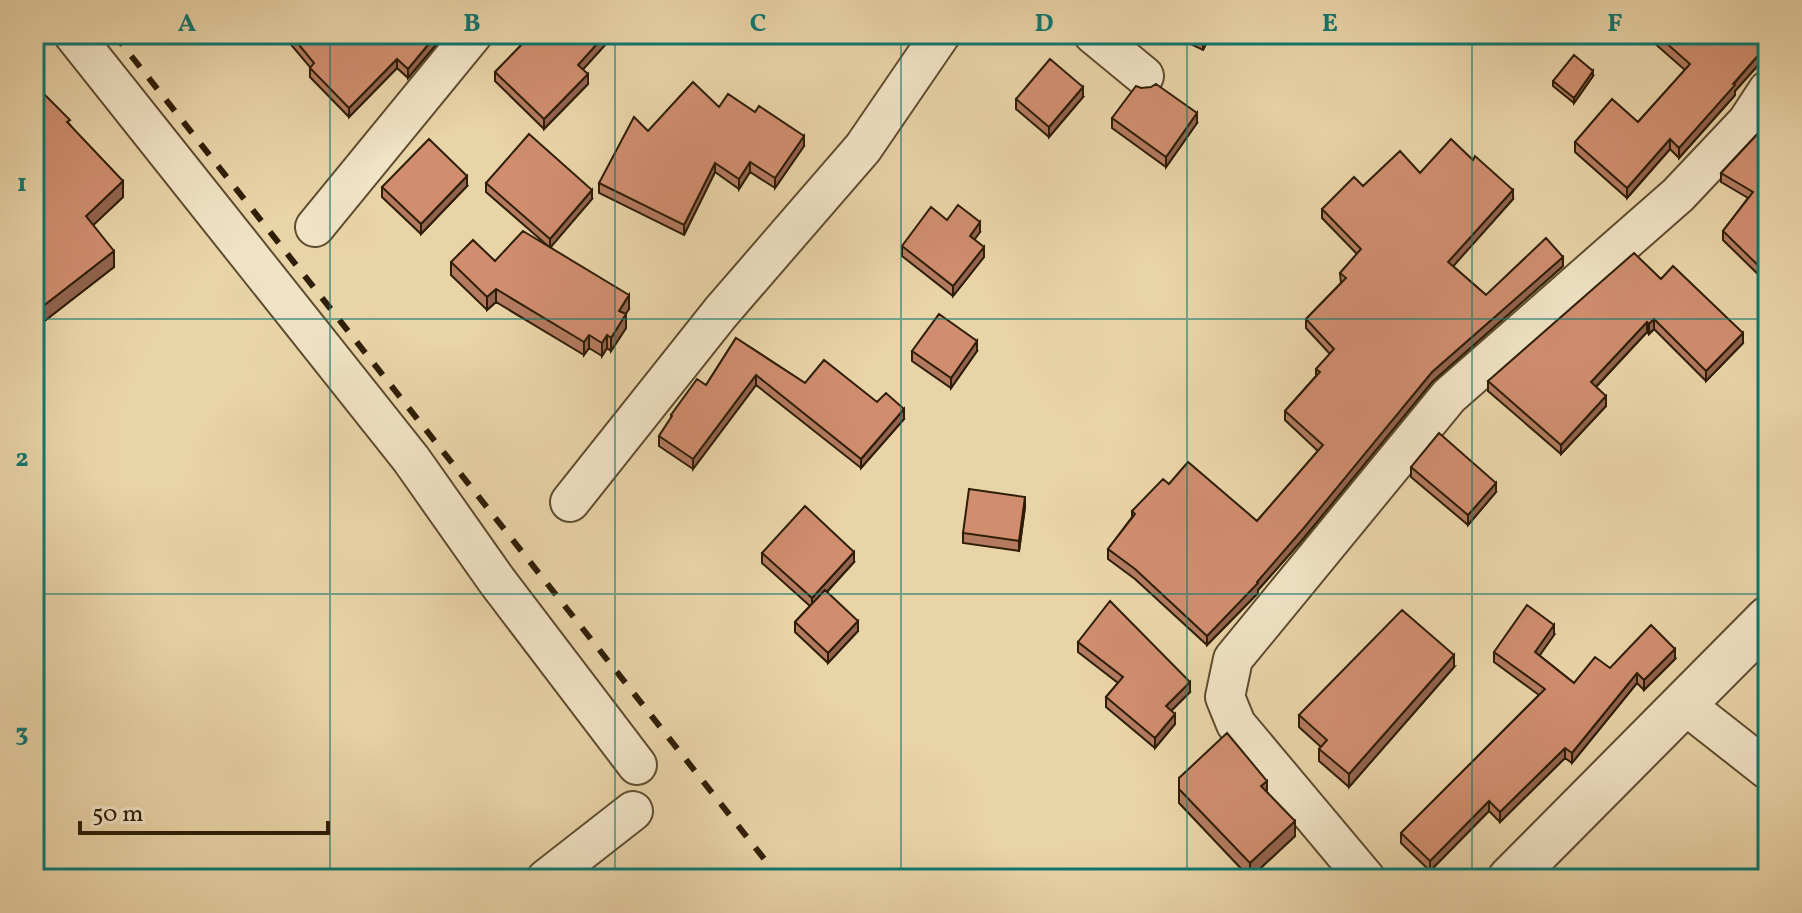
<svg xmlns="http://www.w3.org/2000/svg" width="1802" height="913" font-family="Vollkorn,serif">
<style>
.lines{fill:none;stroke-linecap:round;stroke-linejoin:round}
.minor-casing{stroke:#5e4c2f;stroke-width:42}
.tertiary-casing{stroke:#5e4c2f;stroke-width:48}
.minor{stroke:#f1e3c6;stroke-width:38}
.tertiary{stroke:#f1e3c6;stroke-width:44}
.rail{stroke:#2f1e07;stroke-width:6;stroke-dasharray:14 14;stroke-linecap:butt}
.wall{fill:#b37a5f;stroke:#2f1e07;stroke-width:2}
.shaded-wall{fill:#92634e;stroke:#2f1e07;stroke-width:2}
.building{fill:#d08e6f;stroke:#2f1e07;stroke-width:2}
.grid{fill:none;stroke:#0f766e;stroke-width:2;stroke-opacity:0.55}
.neatline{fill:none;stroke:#0f766e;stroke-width:3}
.grid-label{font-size:26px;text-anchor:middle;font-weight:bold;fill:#0f766e}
</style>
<rect width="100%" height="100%" fill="#e9d4a8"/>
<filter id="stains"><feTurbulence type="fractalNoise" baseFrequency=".0025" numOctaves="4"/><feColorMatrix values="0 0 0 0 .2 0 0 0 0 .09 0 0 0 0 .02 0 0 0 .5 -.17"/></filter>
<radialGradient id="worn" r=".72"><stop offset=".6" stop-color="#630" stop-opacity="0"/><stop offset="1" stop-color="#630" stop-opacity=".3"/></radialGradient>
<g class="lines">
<g class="minor-casing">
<path id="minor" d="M73,34l338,425 86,122 140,184
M1093,34l51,42
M315,227l158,-193
M570,502l151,-190 142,-164 78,-114
M1684,704l84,66
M546,879l87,-68
M1366,879l-130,-155 -11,-27 8,-38 216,-263 229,-201 69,-73 21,-32"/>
</g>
<g class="tertiary-casing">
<path id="tertiary" d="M1510,879l258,-260"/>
</g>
<use href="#minor" class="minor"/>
<use href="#tertiary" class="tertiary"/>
<path class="rail" d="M114,34l666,845"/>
</g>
<path class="wall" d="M282,34h104l2,2 57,-2 -37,44 -11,-10 -48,49 -39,-40v-10z
M532,34h83l-32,35 5,15 -44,45 -49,-48v-9z
M1128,34h11l-4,6z
M1170,34h41l-8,16z
M1644,34h68l3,3 53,-3v20l-33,37v4l-56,63 -9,-9 -43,49 -52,-46v-10l63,-20 47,-52z
M1593,76l-19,27 -21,-17v-5z
M34,84l36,41 53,72 -30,28 21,42 -76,59 -4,-6z
M1083,97l-34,40 -33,-28v-10z
M719,107l85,39 -29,42 -25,-16 -11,17 -24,-17 -31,63 -85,-42v-10l49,-52z
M1112,118l85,5 -31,44 -54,-39z
M1768,121v163l-45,-44v-9l25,-33 -27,-16v-9l42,-45z
M1420,173l93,26 -60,67 33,29 77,-29 -131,116 -129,157 -45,51v3l-51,52 -72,-66 -27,-20v-10l24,-32v-6l37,-27 88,37 61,-70 -33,-31v-9l31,-35v-7l14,-15 -24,-26v-9l35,-36 -1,-10 17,-19 -35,-36v-9l41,-23z
M486,183l106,16 -42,48 79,62 -4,5 1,14 -15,23 -4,-3 -5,8 -13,-8 -5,7 -88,-53 -9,8 -36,-35v-13l44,-1 53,-15 -62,-54z
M467,186l-46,48 -39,-37v-10z
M947,220l33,12 -6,7 10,18 -31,39 -51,-40v-10z
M1661,279l82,64 -37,38 -52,-52 -5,5 -2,-2 -51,55 10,19 -45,48 -73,-63v-10z
M736,338l69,45 72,19 27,17 -43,49 -105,-83 -63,84 -34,-23v-10l12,-18v-3l35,-30z
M912,351h65l-26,37 -39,-27z
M1411,467l85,25 -28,33 -57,-48z
M1025,507l-6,44 -56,-8v-10z
M762,553l92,9 -27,30 31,39 -30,32 -33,-31v-10l15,-16 -48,-43z
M1554,635l-15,20 35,28 36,-15 65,-9 -31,31 -7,-7 -65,80 -7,-5 -65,64 -11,-11 -59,60 -29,-28v-10l138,-138 -45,-33v-10z
M1078,642l112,50 -19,19 4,13 -20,24 -49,-41v-10l12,-14 -40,-31z
M1454,667l-105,120 -30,-26v-12l2,-2 -22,-20v-12z
M1179,778l88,14 28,44 -45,42 -71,-75z"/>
<path class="shaded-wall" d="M437,34h8l-37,44v-9z
M606,34h9l-37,41v-10z
M1206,34h5l-8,16v-9z
M1768,44v10l-33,37v4l-56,63v-10z
M397,59v9l-48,49v-9z
M1593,71v5l-19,27v-5z
M588,74v10l-44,45v-10z
M1083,87v10l-34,40v-10z
M1197,113v10l-31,44v-10z
M804,136v10l-29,42v-10z
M1670,139v10l-43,49v-10z
M750,162v10l-11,17v-10z
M715,163v9l-31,63v-10z
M467,176v10l-46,48v-10z
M123,181v16l-37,35v-16z
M592,190v9l-42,49v-9z
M1513,190v9l-65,73v-10z
M980,222v10l-10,14v-10z
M984,247v10l-31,39v-10z
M114,251v16l-76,59v-16z
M1563,257v9l-131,116 -129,157 -45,51v3l-51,52v-9l50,-54 175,-210z
M496,289v13l-9,8v-13z
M629,295v14l-10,15v-13z
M626,314v14l-15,23v-13z
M1654,319v10l-5,5v-10z
M1647,322v10l-56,60v-10z
M1743,333v10l-37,38v-10z
M589,335v13l-5,7v-13z
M607,335v13l-5,8v-13z
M977,341v10l-26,37v-10z
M756,375v10l-63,84v-10z
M1606,396v10l-45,48v-9z
M904,409v10l-43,49v-9z
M1496,483v9l-28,33v-10z
M1025,497v10l-6,44v-10z
M854,552v10l-42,46v-10z
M858,621v10l-30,32v-10z
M1554,625v10l-19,27v-10z
M1675,649v10l-31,31v-10z
M1454,655v12l-105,120v-13z
M1637,673v10l-65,80v-10z
M1190,682v10l-24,24v-10z
M1175,714v10l-20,24v-10z
M1565,748v10l-65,64v-10z
M1267,781v14l-6,-9z
M1489,801v10l-59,60v-10z
M1295,821v15l-45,42v-15z"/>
<path class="building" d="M290,34h96l2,2 1,-2h48l-29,35 -11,-10 -48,49 -39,-40 4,-5z
M532,34h74l-28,31 10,9 -44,45 -49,-47z
M1188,34h18l-3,7z
M1656,34h56l3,3 2,-3h51v10l-35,40 2,1 -56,63 -9,-9 -43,49 -52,-46 37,-43 26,23 52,-58z
M1574,55l19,16 -19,27 -21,-17z
M1050,59l33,28 -34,40 -33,-28z
M693,82l26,25 9,-13 27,18 4,-6 45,30 -29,42 -25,-16 -11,17 -24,-16 -31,62 -85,-42 35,-66 14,14z
M34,84l36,36 -3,2 56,59 -37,35 28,35 -76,59 -4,-6z
M1156,84l41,29 -31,44 -54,-39 24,-32 5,2 10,-1z
M1768,121v154l-45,-44 30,-39 -32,-19 42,-45z
M529,134l63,56 -42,49 -64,-56z
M429,139l38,37 -46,48 -39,-37z
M1451,139l22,21 2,-4 38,34 -65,72 38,33 60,-57 17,19 -131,115 -129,157 -46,53 1,1 -51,53 -72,-67 -27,-20 27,-35 -3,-3 31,-32 6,5 19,-22 69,59 66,-76 -38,-34 35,-39 -4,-3 18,-20 -28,-30 40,-41 -6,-5 21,-24 -39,-40 32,-32 9,9 37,-35 20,22z
M958,205l22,17 -10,14 14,11 -31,39 -51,-40 29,-39 16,13z
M523,231l106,64 -10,16 7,3 -15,24 -4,-3 -5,8 -13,-8 -5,7 -88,-53 -9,8 -36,-35 22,-22 22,21z
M1634,253l27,26 12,-13 70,67 -37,38 -52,-52 -5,5 -2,-2 -56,60 15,14 -45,49 -73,-64z
M939,314l38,27 -26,37 -39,-27z
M736,338l69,45 19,-23 53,42 9,-9 18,16 -43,50 -105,-84 -63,84 -34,-23 13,-20 -1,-1 26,-36 9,6z
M1439,433l57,50 -28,32 -57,-48z
M969,489l56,8 -6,44 -56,-8z
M805,506l49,46 -42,46 -50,-45z
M825,590l33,31 -30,32 -33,-31z
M1110,601l80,81 -24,24 9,8 -20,24 -49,-41 17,-20 -45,-35z
M1527,605l27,20 -19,27 39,31 21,-26 15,11 41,-43 24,24 -31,31 -7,-7 -65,80 -7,-5 -65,64 -11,-11 -59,60 -29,-28 144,-144 -51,-37z
M1402,610l52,45 -105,119 -30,-25 8,-9 -28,-25z
M1227,733l40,48 -6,5 34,35 -45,42 -71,-74v-11z
M1768,870v9h-8z
M1047,874l6,5h-10z"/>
<path class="grid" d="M330,34v845M615,34v845M901,34v845M1187,34v845M1472,34v845M34,319h1734M34,594h1734"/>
<rect width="1802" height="913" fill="none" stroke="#e9d4a8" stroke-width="88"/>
<path d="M80 821v12h248v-12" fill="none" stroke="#2f1e07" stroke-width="4"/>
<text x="92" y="821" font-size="24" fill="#2f1e07" stroke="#f1e3c6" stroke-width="6" paint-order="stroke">50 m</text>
<rect x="44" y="44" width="1714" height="825" class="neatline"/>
<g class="grid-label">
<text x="187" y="31">A</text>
<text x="472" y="31">B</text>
<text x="758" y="31">C</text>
<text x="1044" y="31">D</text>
<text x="1330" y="31">E</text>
<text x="1615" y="31">F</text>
<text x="22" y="191">1</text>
<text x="22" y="466">2</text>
<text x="22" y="741">3</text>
</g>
<rect width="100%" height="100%" filter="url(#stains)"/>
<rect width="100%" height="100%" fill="url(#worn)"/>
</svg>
